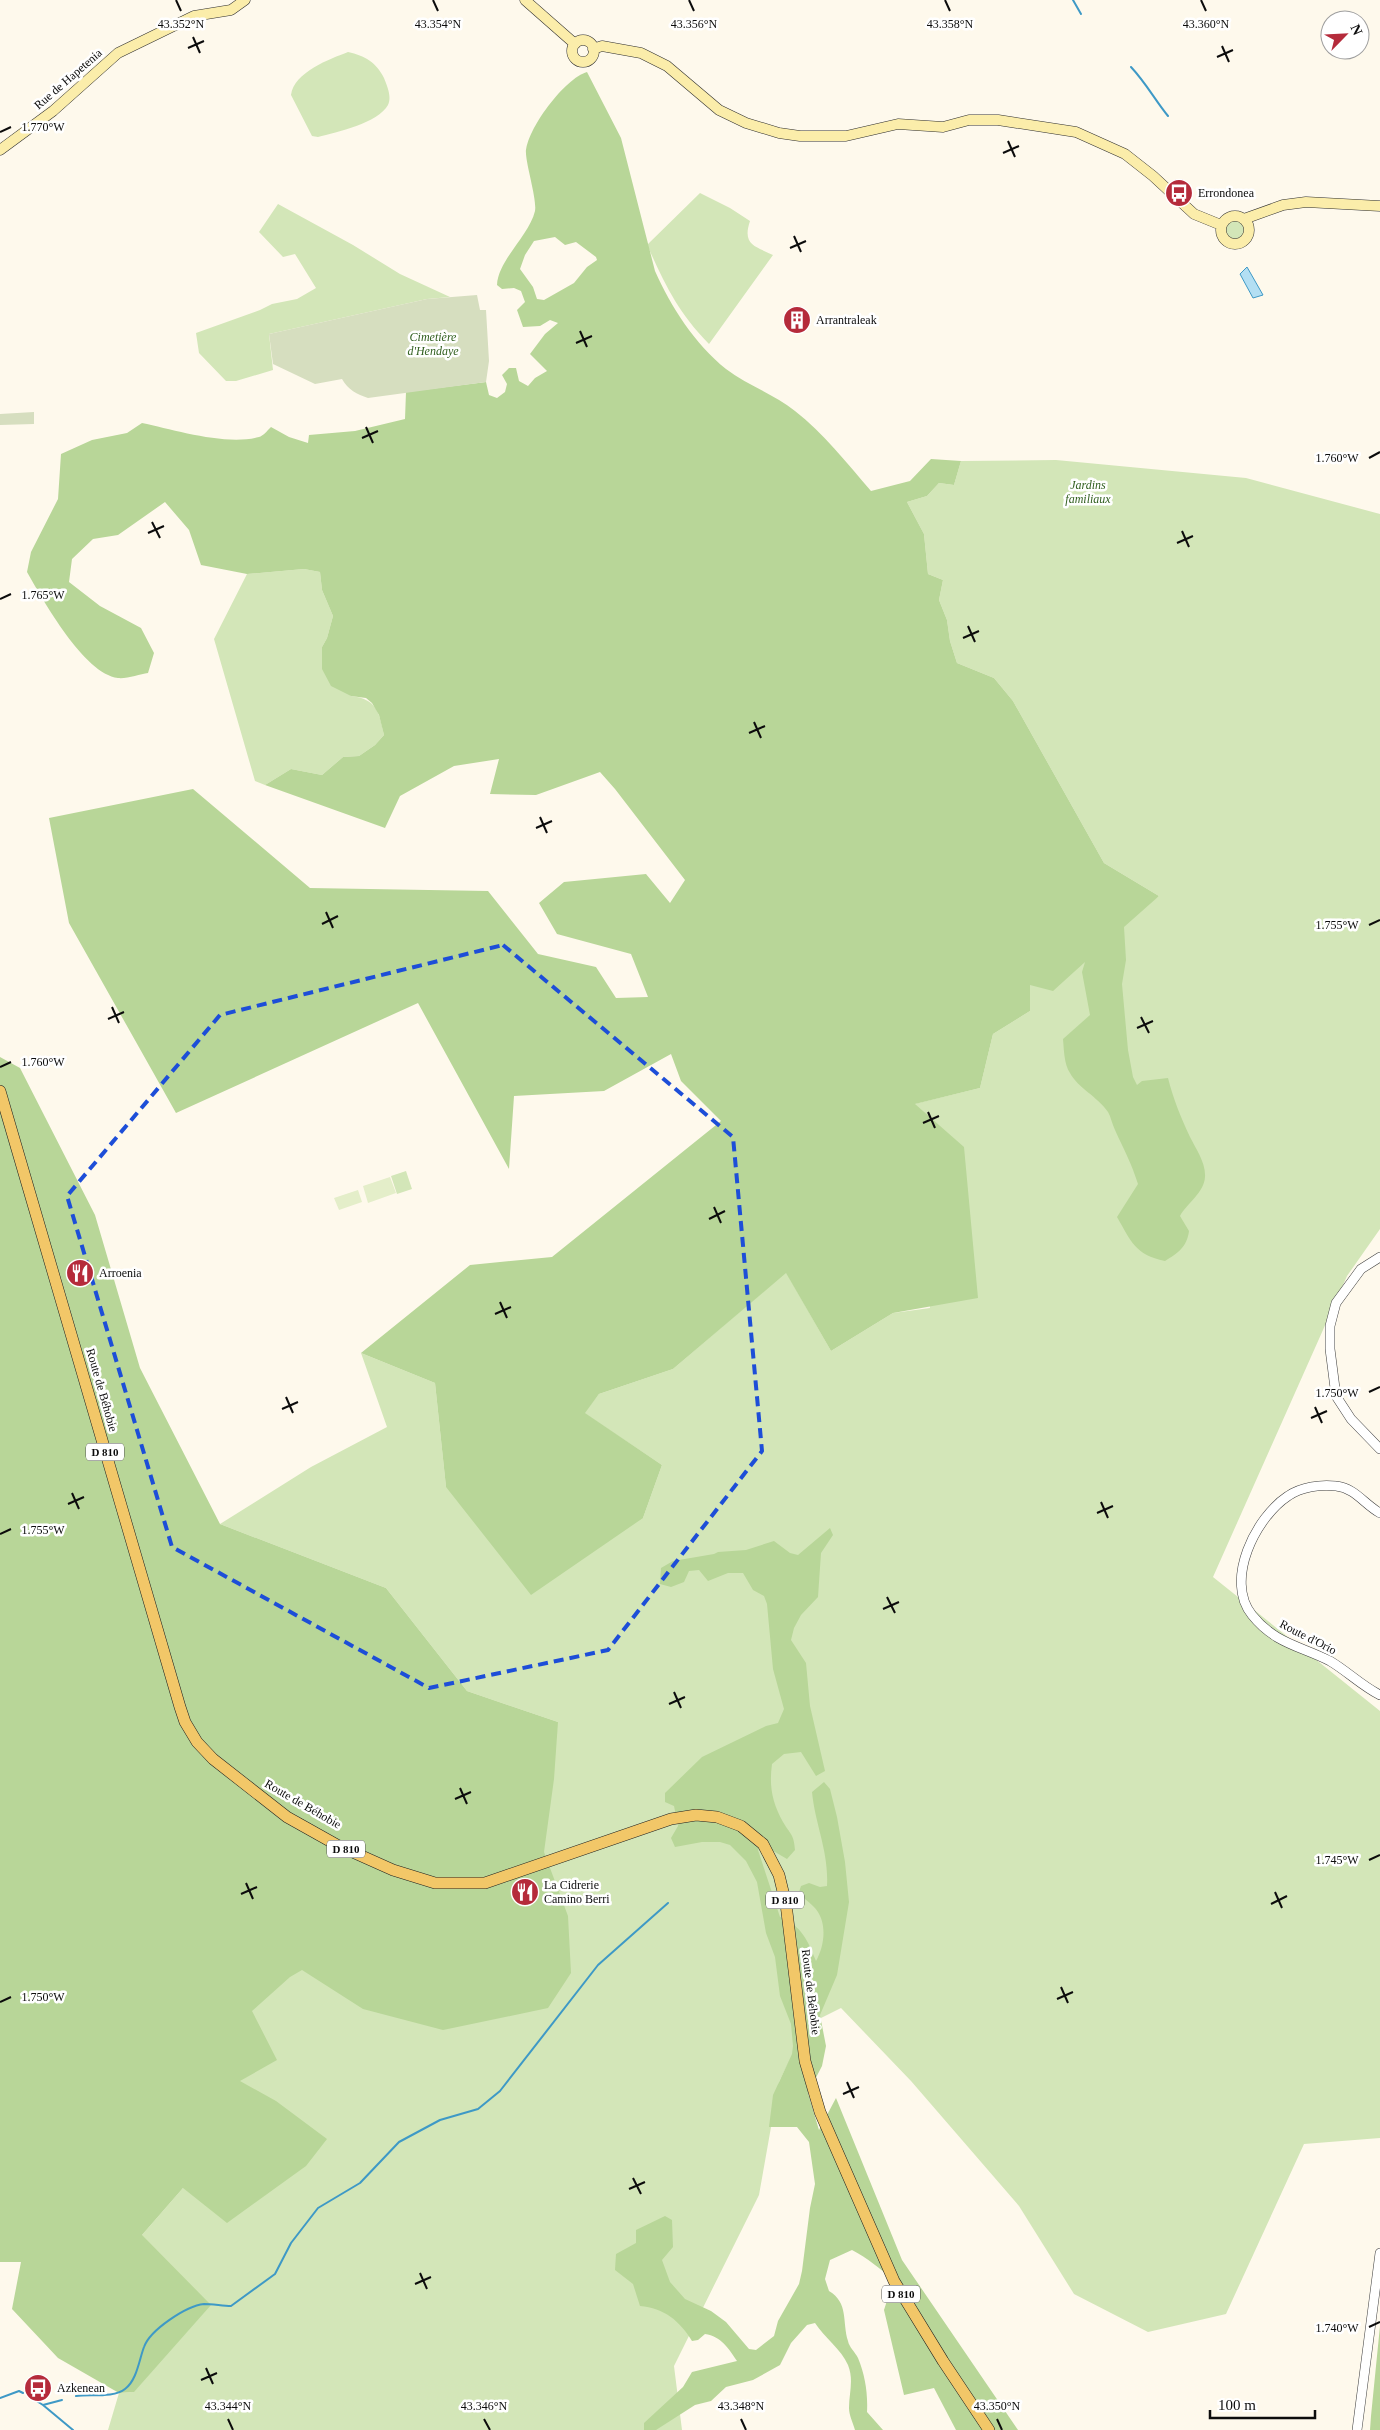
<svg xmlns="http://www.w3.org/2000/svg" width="1380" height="2430" font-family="'Times New Roman',serif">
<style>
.green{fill:#d3e6b8}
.forest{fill:#b8d698;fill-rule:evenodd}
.cemetery{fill:#d6debf}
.pitch{fill:#e4eec9}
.water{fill:#b3dff3;stroke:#3e99c6}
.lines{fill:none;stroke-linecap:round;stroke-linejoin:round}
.stream{stroke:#3e99c6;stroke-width:2}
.tertiary-casing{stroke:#3f3f3f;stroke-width:10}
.secondary-casing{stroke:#2e2e2e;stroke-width:11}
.primary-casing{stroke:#1d1d1d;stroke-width:12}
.tertiary{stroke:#fff;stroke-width:9}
.secondary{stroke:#fbedaa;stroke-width:10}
.primary{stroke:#f2c768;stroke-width:11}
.marked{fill:none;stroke:#1d4ed8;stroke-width:4;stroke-dasharray:10 6;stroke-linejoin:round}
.ticks{fill:none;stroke:#0c0c0c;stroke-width:2}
.labels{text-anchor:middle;stroke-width:5;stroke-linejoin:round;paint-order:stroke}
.shield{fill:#fff;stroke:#555;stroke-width:1}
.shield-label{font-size:11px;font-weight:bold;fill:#0c0c0c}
.street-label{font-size:12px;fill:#0c0c0c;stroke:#fff}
.poi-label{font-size:12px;fill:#0c0c0c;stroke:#fff;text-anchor:start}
.park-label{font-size:12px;font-style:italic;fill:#326020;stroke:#fff}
.ticks-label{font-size:12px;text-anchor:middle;fill:#0c0c0c;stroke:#fff;stroke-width:5;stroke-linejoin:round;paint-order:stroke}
</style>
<rect width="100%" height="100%" fill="#fef9ec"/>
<path class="green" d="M348,52c17,4 28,10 36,26 3,8 8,18 4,27 -10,18 -51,27 -70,32l-6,-1 -21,-41c3,-23 39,-36 57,-43z
M700,193l30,15 20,13c-8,24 5,25 23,34l-64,89c-32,-33 -43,-58 -62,-99z
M278,204l75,41 47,29 50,23 -23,2 -158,35 4,36 -37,11h-10l-27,-28 -3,-20 64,-23 12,-6 25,-5 19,-11 -21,-34 -12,3 -24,-25z
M1221 230a14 14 0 1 1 28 0a14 14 0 1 1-28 0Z
M1056,460l190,18 134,36v715l-33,47 -134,301 167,134v427l-76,6 -78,170 -78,18 -74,-38 -55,-88 -108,-125 -70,-73 -34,17 -28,57 -20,113 -85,171 8,64h-574l11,-37 15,-1 8,-157 41,-47 20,-200 355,-266 -91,-31 -81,-103 -166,-64 91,-57 76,-40 -26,-74 74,30 11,104 197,31 19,-53 -78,-52 15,-19 74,-25 113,-97 45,79 62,-38 37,-5 -16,-204 66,-16 13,-54 37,-23v-26l129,-89 -55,-33 -91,-162 -19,-23 -37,-15 -7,-22 -3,-21 -8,-20 4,-20 -15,-6 -4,-40 -17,-32 20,-6 12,-13 15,2 7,-24z
M304,569l16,3 2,18 11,26 -6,22 -5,9 29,49c26,3 28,16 33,39l-9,10 -16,11 -16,1 -21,18 -31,-6 -26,16 -10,-4 -41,-142 33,-65z
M406,1171l6,18 -15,5 -6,-18z"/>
<path class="forest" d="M587,72l34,66 34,133c16,36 40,73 71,98 21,16 48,25 69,42 28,22 52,52 76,80l39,-10 21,-22 30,2 -7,24 -15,-2 -12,13 -20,6 17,32 4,40 15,6 -4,20 8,20 3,21 7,22 37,15 19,23 91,162 55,33 -35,31 2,33 -4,24 6,66 5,27 4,8 5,-4 26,-3c5,20 13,40 22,59 6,12 16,26 15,40 -1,16 -18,26 -25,39l9,15c-2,16 -11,22 -24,30 -30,-6 -34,-20 -48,-44l21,-33c-7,-22 -14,-34 -23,-54 -3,-6 -4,-13 -7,-18 -11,-16 -30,-24 -38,-39 -6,-9 -6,-23 -7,-34l27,-24 -8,-43 3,-10 -32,29 -23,-6v26l-37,23 -13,54 -65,16 49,43 14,151 -85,15 -62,38 -45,-78 -113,96 -74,25 -14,19 77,52 -19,53 -112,77 -85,-108 -11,-104 -74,-30 109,-88 82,-8 169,-136 -40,-40 -10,-27 -67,37 -90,5 -5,73 -91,-166 -242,110 -107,-190 -20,-105 144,-29 117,99 178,3 50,63 58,13 20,31 32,-1 -17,-43 -74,-20 -18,-31 25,-21 82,-8 24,29 15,-23 -70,-91 -15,-17 -64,23 -46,-1 9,-35 -45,7 -54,30 -15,32 -120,-43 26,-16 31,6 21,-18 16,-1 16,-11 9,-10 -5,-20 -7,-12 -6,-5 -15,-2 -20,-10 -9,-17v-22l5,-9 6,-22 -11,-26 -2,-18 -16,-3 -57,5 -46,-9 -12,-35 -24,-28 -47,33 -25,4 -21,20 -3,23 31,24 41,22 13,25 -6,20c-8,1 -21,6 -30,5 -34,-4 -75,-78 -91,-106l4,-20 27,-53 3,-45 31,-14 35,-7 15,-10c33,7 84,23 117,14 4,-1 8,-6 12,-10l18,10 19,6 1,-8 46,-4 50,-12 1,-27 80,-10 3,13 8,3 8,-6 2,-8 -5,-9 7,-7h7l3,13 9,5 7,-8 12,-7 -17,-17 15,-20 13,-11 -8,-3 -10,6 -17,1 -6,-17 8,-8 -4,-11 -7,-3 -12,1 -5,-4c1,-25 32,-49 38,-74 2,-11 -8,-43 -9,-57 -1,-23 39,-76 61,-82zM555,237l10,8 11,-3 20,15 1,3 -10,7 -13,16 -30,17 -7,-1 -4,-12 -13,-18 5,-14 9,-14z
M0,1057l20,11 75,147 45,153 80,156 166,64 81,103 91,31 -4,57 -10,73 24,64 3,57 -23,35 -105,22 -80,-21 -61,-39 -12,7 -38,34 25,49 -37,21 36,20 51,38 -21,27 -79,57 -44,-35 -41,47 69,70 -77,87 -15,1 -61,-35 -46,-49 9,-47h-21z
M830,1528l3,7 -12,18 -3,44 -17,18 -7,13 -3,12 15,23 4,43 15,65 -9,5 -15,-24 -17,2 -12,10c-3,22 0,38 11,58 7,12 11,12 12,28l-8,9 -24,-14 -5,5 22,67c22,9 28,24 36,44 9,-16 12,-41 -3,-55 -5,-5 -10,-8 -14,-14l2,-6 8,-3 11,4 7,-1c2,-34 -12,-62 -15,-94l12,-10 6,7 7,28 8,45 4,40 -12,73 -17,40 6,31 -4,20 -14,27 11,37 17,-32 66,162 116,170h-62l-22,-42 -30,7 -20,-85 10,-31c-15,-10 -26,-21 -42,-29l-22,10 -5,19 4,12c20,12 13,31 19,50 1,6 7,11 10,17 7,17 10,35 9,54l16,18h-28c-2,-7 -6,-15 -6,-22 0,-15 5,-28 -1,-43 -7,-16 -23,-27 -33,-42l-8,2 -16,18 -11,22 -27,15 -27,7 -15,14 -16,4 -39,25h-12v-7l39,-36 9,-15 45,-11c-8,-12 -16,-25 -32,-27l-7,6 -6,1c-12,-20 -28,-33 -52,-35l-7,-22 -18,-14 1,-16 20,-11v-13l29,-14 7,4 1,27 -11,13 8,22 15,17 26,12 15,11 23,27 7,1 18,-14 4,-15 21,-37 3,-13 8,-63 5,-24 -6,-42 -12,-15h-28l4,-32 19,-41 1,-8 -2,-22 -11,-28 -5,-39 -9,-24 -9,-51 -11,-21 -16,-16 -10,-3h-18l-27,5 -4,-9 7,-12 -4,-20 -9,-4v-9l37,-36 64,-31 12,-3 6,-14 -11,-40 -6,-65 -3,-8 -11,-6 -10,-17h-15l-20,8 -9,-11 -10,1 -5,11 -13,5 -11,-3 1,-16 12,-7 41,-7 4,-2 28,-2 28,-9 16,12 8,2z
M1380,2326v104h-10l1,-14z"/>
<path class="cemetery" d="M477,295l3,15h6l3,51 -3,21 -118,16c-11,-4 -20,-8 -26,-19l-27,5 -42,-20 -4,-30 158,-35z
M34,412v12l-34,1v-11z"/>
<path class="pitch" d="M390,1177l6,16 -28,10 -5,-17z
M358,1190l4,12 -23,8 -5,-12z"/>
<path class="water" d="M1247,267l16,28 -10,3 -13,-24z"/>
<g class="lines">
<path class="stream" d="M1073,0l8,14
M1131,67c15,16 24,33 37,49
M76,2396c14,-2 38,2 49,-7 12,-9 14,-29 19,-42 6,-17 42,-41 60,-43 9,0 19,2 27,2l44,-32 16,-31 27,-35 42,-25 39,-41 41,-22 38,-11 22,-18 98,-126 70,-62
M0,2398l19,-7 4,2
M35,2400l8,5 19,-5
M43,2405l30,25"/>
<g class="tertiary-casing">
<path id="tertiary" d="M1380,1257l-19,12 -25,34 -6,23v23l6,47 15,23 29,30
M1380,1513c-16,-9 -25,-25 -44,-27 -15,-2 -35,1 -48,10 -32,21 -64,84 -36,119 23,29 49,31 78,46 17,10 32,25 50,34
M1357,2430l23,-177"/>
</g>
<g class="secondary-casing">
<path id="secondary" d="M525,0l50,44
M572 51a11 11 0 1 1 22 0a11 11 0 1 1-22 0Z
M593,49l9,-3 39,7 26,13 52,44 27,13 33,10 21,3h46l52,-12 45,3 26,-7h29l78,12 49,22 28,22 41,38 27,11
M0,150l53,-39 65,-58 76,-37 37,-6 14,-10
M1221 230a14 14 0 1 1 28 0a14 14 0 1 1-28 0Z
M1244,219l39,-14 23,-3 74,4"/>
</g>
<g class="primary-casing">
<path id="primary" d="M0,1091l180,616 5,15 12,20 16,17 74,58 50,28 56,25 42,13h50l186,-64 25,-4 21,2 24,9 22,18 16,31 7,29 19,157 15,51 74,169 49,80 46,69"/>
</g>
<use href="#tertiary" class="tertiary"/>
<use href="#secondary" class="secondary"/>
<use href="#primary" class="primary"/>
</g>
<path class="marked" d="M503,945l230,192 29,314 -154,199 -179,38 -257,-141 -105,-351 153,-181z"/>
<path class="ticks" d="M176,0l5,11M433,0l5,11M689,0l5,11M945,0l5,11M1201,0l5,11M193,37l7,16M1222,46l7,16M188,48l16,-7M1217,57l16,-7M0,132l11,-5M1008,141l7,16M1003,153l16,-7M794,236l7,16M790,248l16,-7M580,331l7,16M576,343l16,-7M366,427l7,16M362,438l16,-7M1369,458l11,-6M152,522l8,16M1182,531l7,16M148,533l16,-7M1177,543l16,-7M0,599l11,-5M968,626l7,16M963,638l16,-7M754,722l7,16M749,733l16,-7M540,817l7,16M536,828l16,-7M326,912l7,16M322,924l16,-8M1369,925l11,-5M112,1007l7,16M1141,1017l8,16M108,1019l16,-7M1137,1028l16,-7M0,1067l11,-5M928,1112l7,16M923,1123l16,-7M714,1207l7,16M709,1219l16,-8M500,1302l7,16M495,1314l16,-7M1369,1392l11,-5M286,1397l7,16M1315,1407l7,16M282,1409l16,-7M1311,1418l16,-7M72,1493l7,16M1101,1502l7,16M68,1504l16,-7M1097,1513l16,-7M0,1534l11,-5M887,1597l8,16M883,1609l16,-7M674,1692l7,16M669,1704l16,-7M460,1788l7,16M455,1799l16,-7M1369,1860l11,-5M246,1883l7,16M1275,1892l7,16M241,1894l16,-7M1271,1904l16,-8M1061,1987l7,16M1057,1999l16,-7M0,2002l11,-5M847,2082l7,16M843,2094l16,-7M633,2178l8,16M629,2189l16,-7M420,2273l7,16M415,2284l16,-7M1369,2327l11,-5M206,2368l7,16M201,2380l16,-7M228,2419l5,11M484,2419l6,11M741,2419l5,11M997,2419l5,11"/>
<defs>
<g id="bus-disc" transform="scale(1.4375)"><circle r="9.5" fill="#b52b3b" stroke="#fff"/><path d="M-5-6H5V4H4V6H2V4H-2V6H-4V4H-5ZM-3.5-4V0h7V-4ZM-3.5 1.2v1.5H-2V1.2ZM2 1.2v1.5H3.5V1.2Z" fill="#fff"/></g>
<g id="building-disc" transform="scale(1.4375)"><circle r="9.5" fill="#b52b3b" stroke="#fff"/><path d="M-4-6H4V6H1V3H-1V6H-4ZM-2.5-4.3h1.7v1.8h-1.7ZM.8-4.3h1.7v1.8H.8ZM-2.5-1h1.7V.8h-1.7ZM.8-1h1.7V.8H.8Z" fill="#fff"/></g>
<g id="restaurant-disc" transform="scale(1.4375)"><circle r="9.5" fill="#b52b3b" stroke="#fff"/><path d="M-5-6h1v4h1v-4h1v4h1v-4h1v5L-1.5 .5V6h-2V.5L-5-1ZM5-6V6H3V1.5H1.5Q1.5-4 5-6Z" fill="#fff"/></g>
</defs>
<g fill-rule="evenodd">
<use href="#bus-disc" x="1179" y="193"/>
<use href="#building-disc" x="797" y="320"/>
<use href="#restaurant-disc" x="80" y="1273"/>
<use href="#restaurant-disc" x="525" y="1892"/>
<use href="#bus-disc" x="38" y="2388"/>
</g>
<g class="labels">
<g class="shield">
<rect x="86" y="1443.5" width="38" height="17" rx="4"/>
<rect x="327" y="1840.5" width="38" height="17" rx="4"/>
<rect x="766" y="1891.5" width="38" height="17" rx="4"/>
<rect x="882" y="2285.5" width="38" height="17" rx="4"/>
</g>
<g class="shield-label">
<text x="105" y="1456">D 810</text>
<text x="346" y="1853">D 810</text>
<text x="785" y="1904">D 810</text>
<text x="901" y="2298">D 810</text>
</g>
<g class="street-label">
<text transform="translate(68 79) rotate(-41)" y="4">Rue de Hapetenia</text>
<text transform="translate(102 1390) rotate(74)" y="4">Route de Béhobie</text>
<text transform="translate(1308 1637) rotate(27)" y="4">Route d'Orio</text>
<text transform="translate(303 1804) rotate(30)" y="4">Route de Béhobie</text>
<text transform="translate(811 1992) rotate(83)" y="4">Route de Béhobie</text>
</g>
<g class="poi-label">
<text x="1198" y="197">Errondonea</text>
<text x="816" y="324">Arrantraleak</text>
<text x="99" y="1277">Arroenia</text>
<text x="544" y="1889">La Cidrerie<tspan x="544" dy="14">Camino Berri</tspan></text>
<text x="57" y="2392">Azkenean</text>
</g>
<g class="park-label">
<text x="433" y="341">Cimetière<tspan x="433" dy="14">d'Hendaye</tspan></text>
<text x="1088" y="489">Jardins<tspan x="1088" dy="14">familiaux</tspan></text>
</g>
</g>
<g class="ticks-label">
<text x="181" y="28">43.352°N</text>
<text x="438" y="28">43.354°N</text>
<text x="694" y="28">43.356°N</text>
<text x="950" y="28">43.358°N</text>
<text x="1206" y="28">43.360°N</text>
<text x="43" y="131">1.770°W</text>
<text x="1337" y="462">1.760°W</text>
<text x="43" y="599">1.765°W</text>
<text x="1337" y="929">1.755°W</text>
<text x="43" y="1066">1.760°W</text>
<text x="1337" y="1397">1.750°W</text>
<text x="43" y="1534">1.755°W</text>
<text x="1337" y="1864">1.745°W</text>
<text x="43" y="2001">1.750°W</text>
<text x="1337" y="2332">1.740°W</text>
<text x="228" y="2410">43.344°N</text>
<text x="484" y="2410">43.346°N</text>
<text x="741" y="2410">43.348°N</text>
<text x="997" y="2410">43.350°N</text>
</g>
<g transform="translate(1345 35) rotate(66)"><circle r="24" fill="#ffffff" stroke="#9e9e9e"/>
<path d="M0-4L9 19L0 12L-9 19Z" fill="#b52b3b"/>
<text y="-8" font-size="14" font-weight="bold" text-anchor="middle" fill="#0c0c0c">N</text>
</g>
<path d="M1210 2410v8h105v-8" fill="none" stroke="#0c0c0c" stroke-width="2.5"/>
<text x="1218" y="2410" font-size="15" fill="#0c0c0c" stroke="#ffffff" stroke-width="4" paint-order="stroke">100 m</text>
</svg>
